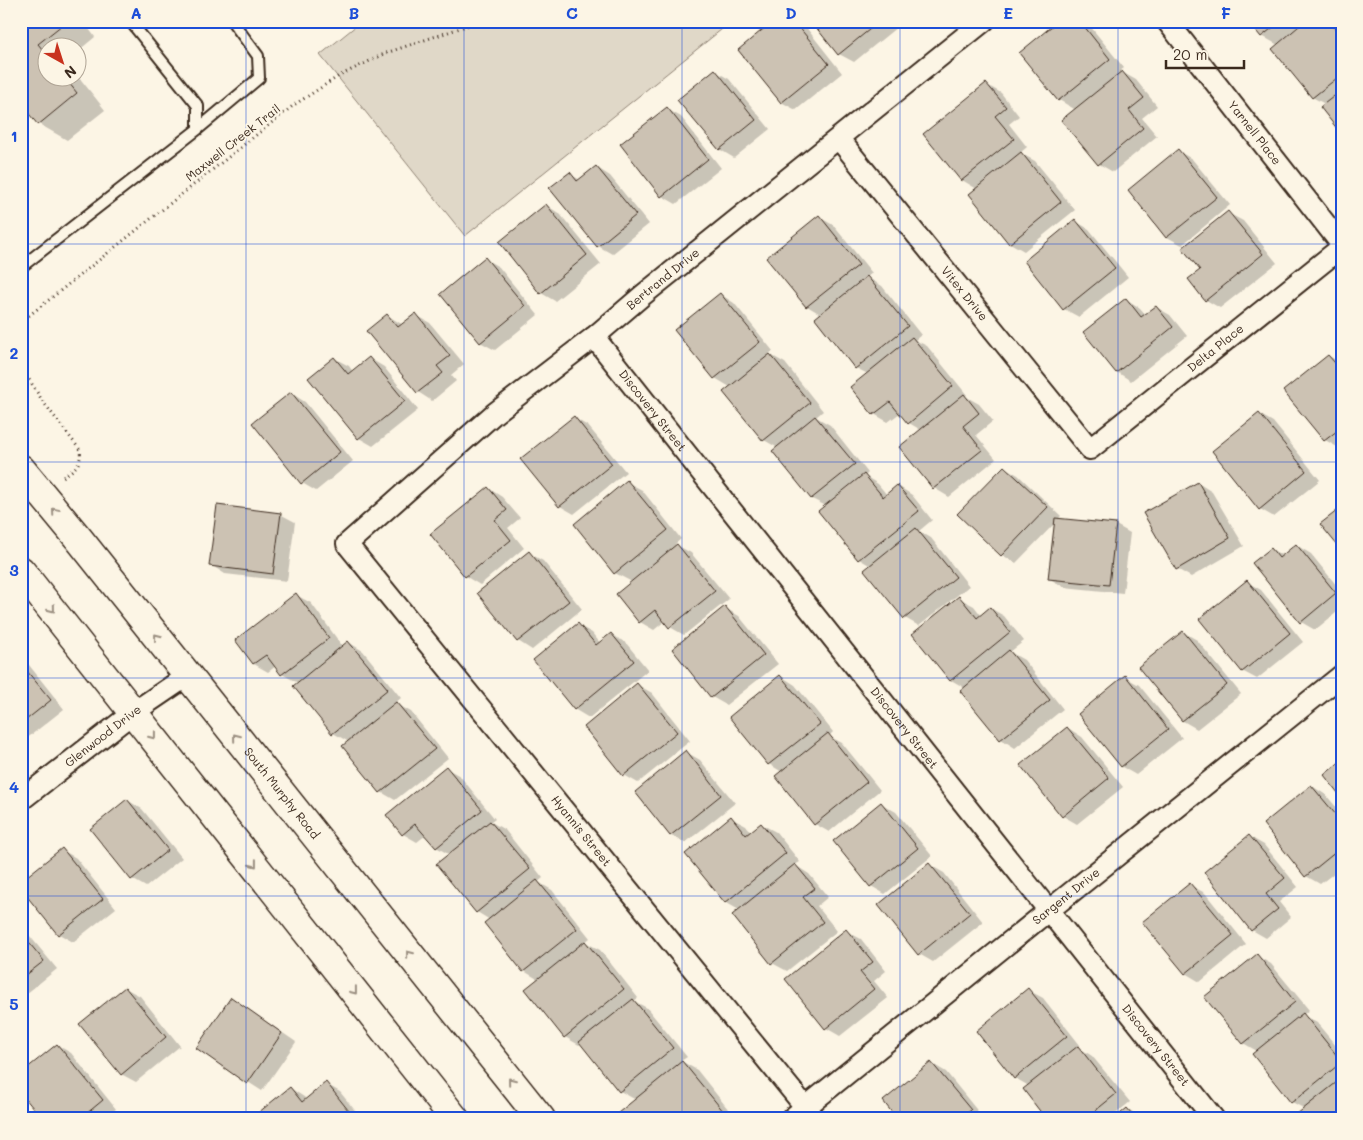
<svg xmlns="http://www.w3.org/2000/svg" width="1363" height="1140" font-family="Mali,sans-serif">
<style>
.green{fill:#e0d8c8;stroke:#8e8173}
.shadow{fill:#0003}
.building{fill:#ccc2b3;stroke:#3b2a1e}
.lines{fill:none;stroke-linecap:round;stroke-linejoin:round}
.service-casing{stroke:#3b2a1e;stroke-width:14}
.minor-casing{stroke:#3b2a1e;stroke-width:24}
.secondary-casing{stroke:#3b2a1e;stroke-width:31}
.path{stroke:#3b2a1e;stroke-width:3;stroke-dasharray:1 4;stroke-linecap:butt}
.service{stroke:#fcf5e5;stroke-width:10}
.minor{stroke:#fcf5e5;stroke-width:20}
.secondary{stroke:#fcf5e5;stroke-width:28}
.oneway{stroke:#9c9082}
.grid{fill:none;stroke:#1d4ed8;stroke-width:1;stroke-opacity:0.55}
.labels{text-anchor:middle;stroke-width:4;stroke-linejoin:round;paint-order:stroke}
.street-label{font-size:12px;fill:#3b2a1e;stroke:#fcf5e5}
.neatline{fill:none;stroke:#1d4ed8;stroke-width:2}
.grid-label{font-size:16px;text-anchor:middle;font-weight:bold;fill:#1d4ed8}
</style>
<rect width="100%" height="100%" fill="#fcf5e5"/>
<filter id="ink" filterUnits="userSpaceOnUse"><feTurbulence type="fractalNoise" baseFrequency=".02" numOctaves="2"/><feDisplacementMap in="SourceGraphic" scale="10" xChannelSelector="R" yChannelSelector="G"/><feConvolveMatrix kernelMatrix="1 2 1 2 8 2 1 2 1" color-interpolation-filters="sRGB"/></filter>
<g filter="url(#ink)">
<path class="green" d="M362,21h370l-267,215 -145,-181z"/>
<path class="shadow" d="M21,21h62l12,16 -17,14v-3h-30v30h30v-2l27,34 -38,30 -28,-16 -10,-13 -8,6z
M775,21h26l41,52 -46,37 -15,-8z
M813,21h79l5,6 -43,35 -15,-8z
M1060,21h26l38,47 -4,3 16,9 21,26 -15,12 15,18 -44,36 -14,-8 -23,-54 -17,-10 -38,-47z
M1250,21h86l6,8v104l-17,-29 -13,-7 -34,-52 -16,-9z
M715,71l14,8 41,50 -36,29 -15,-9z
M987,85l14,8 18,23 -10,8 18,23 -7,6 15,8 40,49 -51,41 -14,-8 -33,-54 -15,-9z
M667,109l14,8 40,51 -45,36 -14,-8z
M1178,151l14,8 38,46 -48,40 -15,-8z
M596,167l14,9 39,48 -37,30 -14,-8 -28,-72 10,6z
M546,205l14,9 41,50 -46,37 -14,-8z
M1228,213l15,8 34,42 -57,45 -14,-8 -16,-20 12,-10z
M819,217l14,8 39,48 -5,4 15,9 39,49 -6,5 12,6 40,49 -2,1 14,8 14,17 -17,14 20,24 -47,38 -15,-9 -33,-41 20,-17 -12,-7 -9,-10 -12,9 -14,-8 -6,-40 -12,-6 -34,-53 -15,-9 -39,-48z
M1075,221l14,8 39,48 -49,40 -15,-8 -38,-48z
M485,259l14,8 39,48 -43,35 -15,-8z
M720,294l14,9 39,48 -4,3 16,9 38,48 -7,6 14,8 38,48 -3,3 13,8 9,11 11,-9 14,9 20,25 -13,11 12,7 38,48 -50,40 -14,-8 -34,-52 -12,-7 -39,-48 6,-5 -14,-7 -38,-48 4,-3 -14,-8 -34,-53 -15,-9z
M1126,299l14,9 6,7 10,-8 14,8 17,21 -56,45 -14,-9 -32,-39z
M387,315l16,10 13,-10 14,8 34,41 -13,11 5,6 -24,20 -14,-9 -50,-61z
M1329,356l13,8v82l-3,2 -14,-8z
M334,358l15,8 4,6 16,-14 15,9 34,43 -45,36 -14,-8z
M291,393l14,9 48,59 -37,30 -14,-8z
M1259,414l14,8 47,58 -46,37 -14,-8z
M574,418l14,8 38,46 -52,42 -14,-8z
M1004,467l14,8 43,41 -3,3 58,6 14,8 -7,60 -59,-6 -14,-8 6,-57 -40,41 -14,-8 -43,-41z
M627,482l15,8 39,49 -6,5 16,9 38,46 -45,36 -14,-8 -5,-6 -11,9 -14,-8 -8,-40 -17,-9z
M1198,483l14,9 32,54 -53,31 -14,-8z
M488,488l14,9 18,21 -12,10 16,20 -44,37 -15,-9z
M280,514l15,8 -8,59 -62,-7 -14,-9z
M1296,545l15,9 31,38v16l-27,22 -14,-8 -30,-73 12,7z
M529,553l14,8 39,48 -50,41 -14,-9 -39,-48z
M1247,582l14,8 42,52 -46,37 -15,-8z
M296,595l15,8 32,44 5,-5 15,9 38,47 -6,5 16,9 37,46 -53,42 -14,-8 -32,-50 -16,-9 -35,-50 -16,-9 -6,-8 -8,6 -14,-8 -18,-24z
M959,598l15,8 7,9 9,-7 14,8 20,25 -14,11 14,8 39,49 -48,39 -14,-9 -39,-48 3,-3 -14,-8z
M725,608l14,8 39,48 -52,41 -14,-8z
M578,625l14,8 8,10 11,-9 15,9 22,27 -59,48 -15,-9z
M1183,632l14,8 44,54 -44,35 -14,-8 -43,-54z
M21,655l43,54 -43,34z
M781,676l14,9 38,47 -4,4 13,7 38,47 -51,42 -14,-8 -33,-52 -13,-8 -39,-47z
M1125,677l14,8 43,53 -46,37 -14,-8 -43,-53z
M638,685l14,8 38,48 -52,42 -14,-8z
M1068,728l14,9 41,50 -46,37 -14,-8z
M686,752l14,8 35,43 -50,40 -14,-8z
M446,768l14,8 35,43 -4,3 14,8 38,48 -5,4 14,8 38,48 -5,4 15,8 38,48 -4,3 13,7 40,49 -6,4 16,9 39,49h-112l12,-19 -16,-9 -39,-48 -2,2 -14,-8 -26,-57 -15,-9 -34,-51 -13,-8 -27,-57 -14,-8 -10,-12 -9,7 -14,-8z
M1312,786l14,9 16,19v53l-22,17 -14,-8z
M127,800l15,9 40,49 -36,29 -14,-8z
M882,804l14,8 36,44 -47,38 -14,-8z
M731,818l15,8 5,7 10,-9 15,8 24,30 -5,3 14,9 19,23 -11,9 20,25 -50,40 -15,-8 -33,-53 -14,-8z
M1250,837l14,8 34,42 -19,15 12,15 -25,21 -14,-8z
M62,850l14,8 40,50 -43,34 -14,-8z
M930,865l14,8 39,49 -50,40 -14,-8z
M1190,885l15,8 41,51 -46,38 -15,-9z
M21,927l3,2 33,40 -36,29z
M846,931l15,8 25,32 -12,10 14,17 -48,38 -14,-8 -40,-49z
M1257,956l14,8 38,46 -6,5 14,8 25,30v66l-37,-10 -13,-7 -35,-51 -14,-8z
M125,988l15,8 40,50 -44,36 -15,-8z
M1028,990l15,8 37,47 -2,2 14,9 38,46 -21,17h-61l-19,-33 -14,-8z
M245,1007l51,35 -34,49 -14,-9z
M57,1045l14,8 45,56 -12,10h-60z
M931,1063l15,9 38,47h-85z
M326,1084l14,8 22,27h-106l34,-31 14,9 3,3z
M1128,1109l14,9 1,1h-27z"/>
<path class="building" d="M21,21h46l-29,23 10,12v22h17l12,15 -39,32 -17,-21z
M773,21h21l35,43 -48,39 -43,-53z
M811,21h69l-42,34z
M1058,21h22l30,38 -52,42 -39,-48z
M1248,21h33l-20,16z
M1305,21h24l13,16v37l-30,24 -40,-49z
M715,69l41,51 -37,30 -42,-50z
M1122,71l22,27 -15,12 14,18 -45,37 -37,-45z
M986,83l20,24 -11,9 19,23 -53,42 -38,-47z
M1342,90v45l-22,-28z
M667,107l41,52 -47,38 -41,-53z
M1178,149l39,48 -51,41 -38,-48z
M1021,152l40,50 -52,42 -40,-50z
M596,166l40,49 -39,32 -48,-59 21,-16 7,9z
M546,204l41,51 -47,39 -41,-52z
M1228,211l35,43 -58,47 -17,-22 12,-9 -18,-22z
M819,215l40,50 -53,42 -40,-49z
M1075,219l40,49 -52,42 -39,-49z
M485,257l40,49 -45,37 -40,-49z
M867,276l41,50 -53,43 -40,-51z
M720,293l40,49 -46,37 -40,-49z
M1126,298l15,19 15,-11 17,21 -57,46 -33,-41z
M416,313l34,43 -13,10 6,7 -26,20 -51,-62 21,-17 11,13z
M912,337l41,49 -45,38 -18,-22 -17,13 -23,-28z
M770,354l40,49 -47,38 -40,-49z
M1328,355l14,16v56l-18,14 -41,-50z
M334,357l14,17 21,-17 36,44 -47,38 -50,-61z
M291,392l49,60 -39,32 -49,-61z
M964,394l15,19 -16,13 19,24 -49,39 -34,-42z
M1259,413l47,58 -47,39 -47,-59z
M574,416l38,48 -53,43 -39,-48z
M815,416l40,48 -44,35 -39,-48z
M1004,466l44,41 -47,49 -44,-42z
M864,474l19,23 14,-12 22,26 -61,49 -40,-49z
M627,480l41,50 -54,44 -40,-50z
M1198,482l32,56 -54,32 -33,-57z
M488,487l19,23 -12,10 16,20 -46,37 -35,-43z
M217,505l64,8 -8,61 -64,-8z
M1342,507v44l-22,-27z
M1055,518l61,6 -7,61 -61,-6z
M916,528l40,49 -52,42 -40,-49z
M677,544l38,47 -46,37 -14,-18 -16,13 -23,-29z
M1296,544l40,49 -36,30 -48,-60 19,-15 8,10z
M529,551l40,50 -52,41 -40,-49z
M1247,580l43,53 -48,39 -43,-53z
M296,593l33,45 -48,37 -15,-20 -13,9 -18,-24z
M959,596l18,22 13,-11 20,25 -60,49 -38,-47z
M725,606l39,49 -53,43 -39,-49z
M578,623l18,22 15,-12 23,28 -60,49 -41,-50z
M1183,631l44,54 -45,36 -44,-54z
M348,641l40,48 -56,45 -39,-48z
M1009,650l41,50 -50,40 -40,-49z
M21,664l30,36 -30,24z
M780,675l40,49 -52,41 -39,-48z
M1125,675l43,54 -47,38 -43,-53z
M637,683l40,49 -54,44 -39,-49z
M396,702l39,47 -55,44 -38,-47z
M1067,727l42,51 -47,39 -42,-52z
M828,733l39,49 -53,43 -39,-49z
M686,750l35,45 -51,41 -35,-44z
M1342,760v38l-18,-23z
M446,766l36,44 -46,38 -21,-24 -13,11 -16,-20z
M1311,785l31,37v25l-37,30 -42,-53z
M127,799l41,51 -37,30 -41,-51z
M881,802l37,46 -48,39 -37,-46z
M731,816l15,19 15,-12 25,30 -61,50 -40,-49z
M490,821l40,48 -54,44 -40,-49z
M1249,835l36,43 -19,16 12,15 -27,22 -47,-59z
M62,848l41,51 -45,36 -37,-46v-8z
M929,863l41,50 -52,42 -40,-50z
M795,864l20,24 -12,9 20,25 -52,42 -39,-49z
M537,880l40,49 -54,43 -39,-49z
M1190,883l43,52 -48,39 -43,-52z
M846,929l27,33 -13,10 14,17 -49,40 -40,-50z
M21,933l23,28 -23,18z
M585,941l39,48 -60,49 -39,-49z
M1257,954l38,48 -52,42 -39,-47z
M125,987l41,50 -45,38 -42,-51z
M1028,988l39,48 -53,43 -38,-48z
M231,997l51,36 -35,51 -51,-36z
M633,999l40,49 -54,44 -40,-50z
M1303,1013l39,49 -51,41 -39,-49z
M57,1044l46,56 -23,19h-38l-21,-26v-20z
M1078,1046l38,48 -31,25h-39l-23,-30z
M682,1061l42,51 -8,7h-94l-4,-6z
M931,1062l40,48 -11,9h-63l-14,-18z
M1342,1078v41h-42l-3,-5z
M326,1082l26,33 -5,4h-93l-1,-2 37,-30 12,15z
M1127,1108l9,11h-22z"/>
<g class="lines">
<g class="service-casing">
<path id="service" d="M198,129l61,-51 -1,-22 -26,-35
M21,267l177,-138v-23l-68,-85"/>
</g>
<g class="minor-casing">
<g id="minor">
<path id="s1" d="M1167,21l175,224"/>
<path id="s2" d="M839,139l251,310 252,-202"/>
<path id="s3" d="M594,337l620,782"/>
<path id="s4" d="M21,800l113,-88 53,-36"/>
<path id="s5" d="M791,1119l257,-208 294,-236"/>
<path id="s6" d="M815,1119l-468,-575 148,-131 99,-76 49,-42 341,-274"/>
</g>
</g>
<g class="secondary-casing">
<g id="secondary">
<path id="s7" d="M21,469l58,70 462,580"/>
<path d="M21,571l434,548"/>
</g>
</g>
<path class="path" d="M21,322l273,-217 45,-29 47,-23 95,-32
M21,367l23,36 36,47c2,15 -6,19 -17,27"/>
<use href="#service" class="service"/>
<use href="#minor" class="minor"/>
<use href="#secondary" class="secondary"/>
</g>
<defs><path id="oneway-chevron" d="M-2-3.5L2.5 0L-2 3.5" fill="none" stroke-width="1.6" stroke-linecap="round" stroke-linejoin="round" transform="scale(1.25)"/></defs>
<g class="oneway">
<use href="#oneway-chevron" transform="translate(55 511) rotate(-130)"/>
<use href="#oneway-chevron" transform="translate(52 609) rotate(51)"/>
<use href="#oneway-chevron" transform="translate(157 637) rotate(-128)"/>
<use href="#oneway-chevron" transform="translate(153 736) rotate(52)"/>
<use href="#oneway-chevron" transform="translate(236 737) rotate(-129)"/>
<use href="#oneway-chevron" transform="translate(254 864) rotate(52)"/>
<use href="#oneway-chevron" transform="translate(409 954) rotate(-129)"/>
<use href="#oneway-chevron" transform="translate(354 991) rotate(52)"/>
<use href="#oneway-chevron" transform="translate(511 1081) rotate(-129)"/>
</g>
</g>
<path class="grid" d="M246,21v1098M464,21v1098M682,21v1098M900,21v1098M1118,21v1098M21,244h1321M21,462h1321M21,678h1321M21,896h1321"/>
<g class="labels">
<g class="street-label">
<text dy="4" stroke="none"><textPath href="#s1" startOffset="142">Yarnell Place</textPath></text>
<text transform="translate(233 143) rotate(-38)" y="4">Maxwell Creek Trail</text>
<text dy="4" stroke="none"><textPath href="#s6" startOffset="1154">Bertrand Drive</textPath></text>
<text dy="4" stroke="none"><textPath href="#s2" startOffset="199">Vitex Drive</textPath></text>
<text dy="4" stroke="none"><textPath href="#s2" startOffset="560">Delta Place</textPath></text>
<text dy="4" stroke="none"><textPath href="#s3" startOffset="94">Discovery Street</textPath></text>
<text dy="4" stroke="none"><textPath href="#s3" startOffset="499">Discovery Street</textPath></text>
<text dy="4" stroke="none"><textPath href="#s4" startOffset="104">Glenwood Drive</textPath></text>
<text dy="4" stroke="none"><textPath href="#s7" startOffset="416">South Murphy Road</textPath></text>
<text transform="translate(581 831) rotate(51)" y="4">Hyannis Street</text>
<text dy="4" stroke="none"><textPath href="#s5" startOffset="354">Sargent Drive</textPath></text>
<text dy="4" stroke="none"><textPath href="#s3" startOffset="904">Discovery Street</textPath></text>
</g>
</g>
<rect width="1363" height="1140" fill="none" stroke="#fcf5e5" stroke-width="55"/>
<g transform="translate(62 62) rotate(141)"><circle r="24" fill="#fcf5e5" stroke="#afa495"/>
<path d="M0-4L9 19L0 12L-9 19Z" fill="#c8321e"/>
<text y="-8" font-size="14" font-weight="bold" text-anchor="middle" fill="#3b2a1e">N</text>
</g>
<path d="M1166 60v8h78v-8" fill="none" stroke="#3b2a1e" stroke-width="2.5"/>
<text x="1173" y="60" font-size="15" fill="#3b2a1e" stroke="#fcf5e5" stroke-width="4" paint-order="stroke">20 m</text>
<rect x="28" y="28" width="1308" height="1084" class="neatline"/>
<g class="grid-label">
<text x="136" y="19">A</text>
<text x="354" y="19">B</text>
<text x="572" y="19">C</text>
<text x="791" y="19">D</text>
<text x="1008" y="19">E</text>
<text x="1226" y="19">F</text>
<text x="14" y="142">1</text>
<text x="14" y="359">2</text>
<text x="14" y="576">3</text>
<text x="14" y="793">4</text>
<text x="14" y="1010">5</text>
</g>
</svg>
